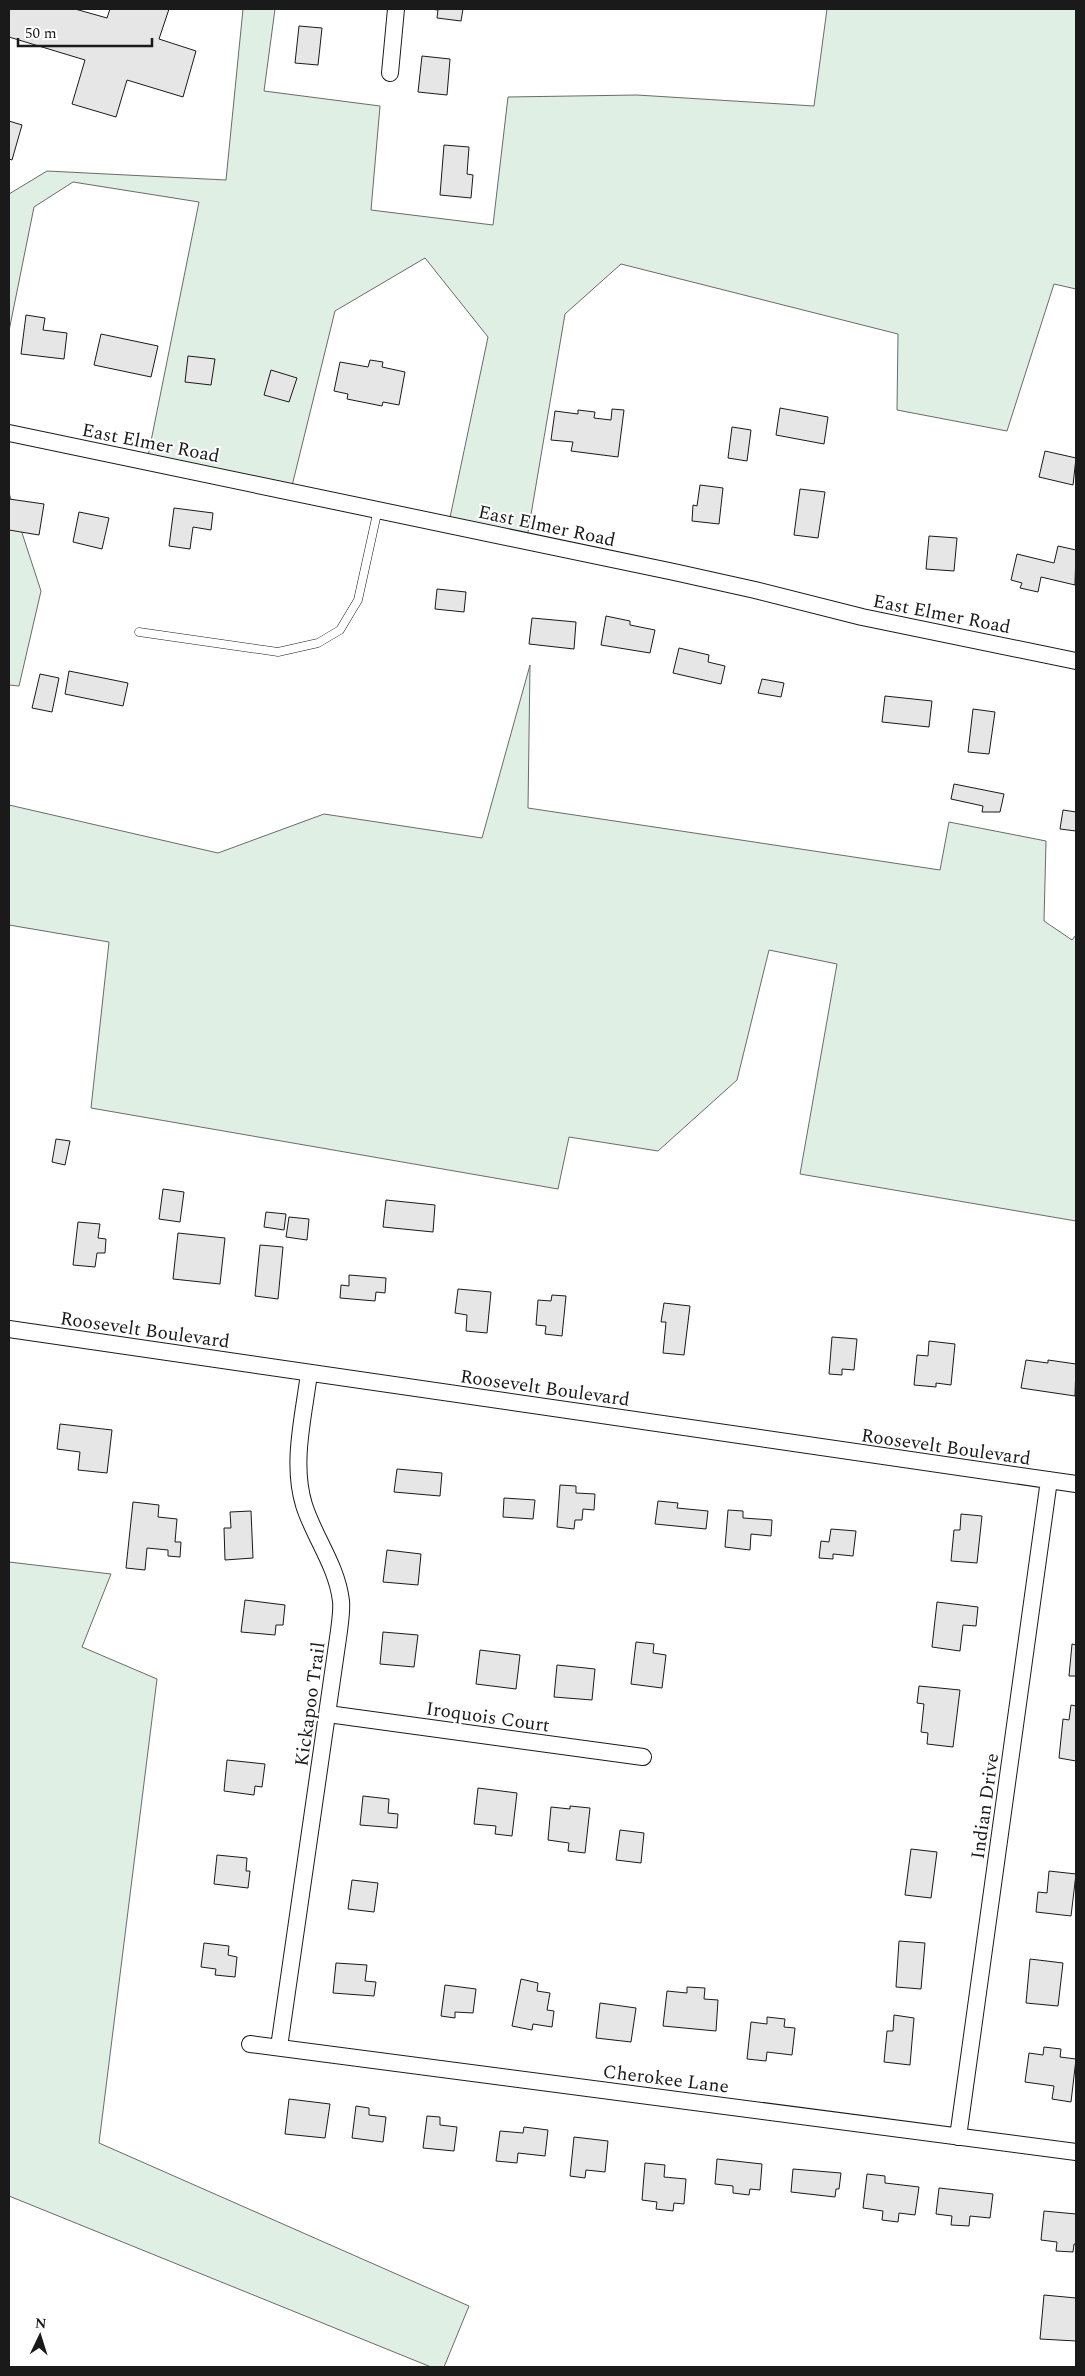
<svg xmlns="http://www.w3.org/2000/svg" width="1085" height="2376" font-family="Spectral,serif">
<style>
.green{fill:#e0efe3;stroke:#6a6a6a}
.building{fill:#e6e6e6;stroke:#1a1a1a}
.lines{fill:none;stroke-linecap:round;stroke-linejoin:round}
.service-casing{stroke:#1a1a1a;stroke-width:9}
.minor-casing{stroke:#1a1a1a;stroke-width:18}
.service{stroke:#fff;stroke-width:8}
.minor{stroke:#fff;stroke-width:16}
.labels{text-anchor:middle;stroke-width:4;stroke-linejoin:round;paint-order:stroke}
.street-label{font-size:19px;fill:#1a1a1a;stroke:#fff}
</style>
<rect width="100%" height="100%" fill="#fff"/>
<path class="green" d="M243,9h32l-11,82 116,15 -9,104 122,15 15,-128 129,-2 177,11 13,-97h249v280l-22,-5 -47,147 -110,-21 1,-76 -277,-70 -56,50 -39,230 -78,-17 40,-190 -63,-79 -90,53 -45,183 -144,-28 53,-264 -126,-20 -39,25 -25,124v-137l38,-23 179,9z
M9,493l32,98 -22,95 -10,-1z
M530,665l-2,143 412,62 9,-48 97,19 -2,80 28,19 4,-5v286l-276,-47 37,-210 -68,-14 -32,130 -79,71 -89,-14 -11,52 -467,-81 18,-166 -100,-17v-120l209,48 106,-39 158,24z
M9,1562l102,12 -29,73 75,32 -58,464 370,163 -25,61h-13l-422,-171z"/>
<path class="building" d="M9,9h66l32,9 3,-9h59l-10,30 37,12 -13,46 -56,-17 -11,37 -44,-13 13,-44 -76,-23z
M429,9h34l-2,12 -24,-3 1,-8z
M299,26l23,2 -4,37 -23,-2z
M422,56l28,3 -3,36 -29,-3z
M9,121l13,4 -10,35 -3,-1z
M444,145l25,2 -2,27 6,1 -2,23 -31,-3z
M26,315l19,3 -2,12 24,3 -3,26 -43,-5z
M101,334l57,12 -7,31 -57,-12z
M188,356l27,3 -4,26 -26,-3z
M370,360l13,2 -1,5 23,5 -6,33 -16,-3 -1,4 -35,-7 1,-5 -14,-3 6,-29 28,5z
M271,370l26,8 -8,24 -25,-7z
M780,408l48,9 -4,27 -48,-9z
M612,409l12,1 -6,47 -47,-6 2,-9 -22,-2 4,-29 23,3v-4l17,2 -1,6 17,2z
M732,427l19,3 -4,31 -19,-3z
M1045,451l31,7 -3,27 -34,-8z
M700,485l23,3 -4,36 -27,-3 1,-16 4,1z
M800,489l25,3 -7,46 -24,-3z
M9,499l35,5 -5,31 -30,-5z
M174,508l39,5 -2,17 -18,-3 -3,22 -21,-3z
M79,512l30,6 -7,31 -29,-7z
M929,536l28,2 -3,33 -28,-2z
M1058,546l18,4 -1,35 -34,-8 -3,15 -18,-4 2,-5 -11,-3 6,-26 37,9z
M437,589l29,3 -2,20 -29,-3z
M606,616l24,5v4l25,5 -5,23 -49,-8z
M532,618l44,4 -2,27 -45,-5z
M679,648l30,7 -1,7 17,4 -4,18 -48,-11z
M69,671l59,12 -5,23 -58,-12z
M40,674l19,4 -7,34 -20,-4z
M762,679l22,4 -3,14 -23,-4z
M885,696l47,5 -3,26 -47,-5z
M973,709l22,3 -6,42 -21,-2z
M954,784l50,10 -4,18h-18l1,-6 -32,-7z
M1063,810l13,2v19l-16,-2z
M56,1139l14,2 -5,24 -13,-3z
M163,1189l21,3 -4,30 -21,-3z
M386,1200l49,5 -2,27 -50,-5z
M266,1212l20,2 -2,16 -20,-3z
M289,1217l20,2 -2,21 -21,-3z
M78,1222l22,2 -2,14 8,1 -1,14h-8l-2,14 -22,-2z
M178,1233l47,5 -5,46 -47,-5z
M260,1245l23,2 -5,52 -23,-3z
M349,1275l37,3 -1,15 -9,-1 -1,9 -35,-3 1,-13 8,1z
M458,1289l33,3 -4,41 -21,-2 1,-16 -12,-2z
M552,1295l14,1 -4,40 -17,-2 1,-8 -10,-1 2,-25 13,1z
M664,1303l26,3 -6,49 -21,-2 3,-31h-5z
M832,1337l25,2 -3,31 -12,-1v6l-13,-1z
M929,1341l26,3 -4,41 -15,-2v4l-22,-2 3,-30 11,1z
M1026,1360l22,3v-3l28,4 -1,32 -54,-8z
M60,1424l52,6 -5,43 -29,-3 2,-18 -23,-3z
M397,1469l45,4 -2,23 -46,-4z
M560,1485l16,1v7l19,1 -1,16 -11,-1 -1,11h-7l-1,9 -17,-2z
M504,1498l31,2 -2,19 -30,-2z
M658,1501l20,2 -1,5 31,3 -2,18 -51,-5z
M133,1502l26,3 -1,12 19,2 -2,23h6l-1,15 -12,-1v-6l-21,-2 -2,22 -19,-2z
M728,1510l15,1v7l29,2 -1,16 -20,-2 -1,16 -25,-3z
M251,1511l2,47 -28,2 -1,-32h7l-1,-16z
M961,1514l21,2 -5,47 -26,-2 3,-31h6z
M831,1529l25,2 -3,25 -20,-2v5l-14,-1 2,-17 8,1z
M387,1550l34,4 -3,31 -35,-3z
M245,1600l40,5 -2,20h-7l-1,10 -34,-3z
M937,1602l41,5 -2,19 -13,-1 -3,26 -28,-4z
M383,1632l35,3 -4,32 -34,-3z
M636,1642l18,2 -1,9 13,2 -4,33 -31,-4z
M1072,1644l4,1v31h-7z
M480,1650l40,5 -4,34 -40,-5z
M557,1665l38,4 -3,31 -38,-3z
M919,1686l41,4 -7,57 -26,-3 1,-11 -7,-1 3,-28 -7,-1z
M1071,1705l5,1v55l-17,-3 4,-39 6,1z
M227,1760l38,4 -3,23 -7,-1 -1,9 -30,-4z
M478,1788l39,5 -5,43 -17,-2 1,-8 -22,-2z
M363,1796l26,3 -1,14 10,1 -1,14 -37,-3z
M570,1806l20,2 -5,45 -17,-2 1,-8 -21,-3 3,-33 19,2z
M620,1830l24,3 -3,30 -25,-3z
M911,1849l26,3 -6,46 -26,-3z
M217,1855l30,3 -1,13h4l-2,17 -34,-4z
M1049,1871l27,3 -5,42 -35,-4 2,-20 9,1z
M352,1880l26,3 -4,29 -26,-3z
M899,1941l26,2 -4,46 -25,-2z
M204,1943l25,3 -1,9 9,2 -2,20 -20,-2 1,-6 -15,-2z
M1030,1959l33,4 -5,43 -32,-3z
M336,1963l31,2 -2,16 11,1 -2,14 -41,-3z
M521,1979l17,4 -1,8 13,2 -3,17 7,1 -2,16 -19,-3 -1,6 -20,-4z
M445,1985l31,4 -3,24 -18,-1v6l-14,-2z
M687,1987l18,1 -1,11 14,1 -2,31 -53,-5 4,-35 20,2z
M600,2003l36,5 -5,34 -35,-4z
M894,2015l20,3 -4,47 -26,-3 3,-31h6z
M767,2017l18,2 -1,8 11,1 -3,27 -25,-3 -1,9 -19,-2 4,-37 16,2z
M1044,2047l17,2 -1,8 16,2 -5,43 -19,-3 2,-13 -29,-4 4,-29 14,2z
M289,2099l41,5 -5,34 -40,-4z
M356,2106l13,2v7l17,2 -3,25 -31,-4z
M427,2116l13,1v8l17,2 -3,24 -31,-3z
M524,2127l24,3 -3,26 -27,-3 -1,10 -21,-2 4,-30 23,2z
M574,2137l34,4 -3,31 -19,-2 -1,8 -15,-2z
M717,2159l45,5 -2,26 -10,-1 -1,6 -16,-2v-7l-18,-2z
M645,2163l20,2 -1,12 22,2 -2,25 -10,-1 -1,8 -17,-2 1,-7 -15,-2z
M793,2169l48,4 -2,16h-3l-1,8 -44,-5z
M867,2174l18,2v7l34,4 -4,28 -16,-2 -1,9 -16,-2 1,-9 -20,-3z
M939,2188l54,6 -3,24 -20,-2 -1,10 -18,-1 1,-9 -16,-2z
M1044,2211l32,3v30h-2l-1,8 -17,-1 1,-9 -16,-2z
M1044,2295l32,3v43l-36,-2z"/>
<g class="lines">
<g class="service-casing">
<path id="service" d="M139,632l139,20 40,-9 22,-13 18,-30 20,-91"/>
</g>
<g class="minor-casing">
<path id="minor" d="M390,73l6,-64
M9,433l665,139 81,18 107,27 214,44
M9,1329l1067,155
M328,1714l315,43
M250,2044l826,108
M279,2047l60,-416c1,-9 3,-21 2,-30 -4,-35 -27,-64 -37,-96 -13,-42 0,-90 5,-132
M958,2137l91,-657"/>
</g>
<use href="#service" class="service"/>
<use href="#minor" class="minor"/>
</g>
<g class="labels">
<g class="street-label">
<text transform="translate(151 442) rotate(11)" y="7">East Elmer Road</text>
<text transform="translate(547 525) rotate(12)" y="7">East Elmer Road</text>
<text transform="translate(942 613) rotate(11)" y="7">East Elmer Road</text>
<text transform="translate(145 1329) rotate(8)" y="7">Roosevelt Boulevard</text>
<text transform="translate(545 1387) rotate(8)" y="7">Roosevelt Boulevard</text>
<text transform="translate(946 1446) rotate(8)" y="7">Roosevelt Boulevard</text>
<text transform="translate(309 1704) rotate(-82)" y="7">Kickapoo Trail</text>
<text transform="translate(488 1716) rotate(8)" y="7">Iroquois Court</text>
<text transform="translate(984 1806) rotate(-82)" y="7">Indian Drive</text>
<text transform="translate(666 2078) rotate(7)" y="7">Cherokee Lane</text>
</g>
</g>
<rect width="1085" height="2376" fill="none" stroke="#1a1a1a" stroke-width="20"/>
<g transform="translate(40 2336) rotate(4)" stroke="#ffffff" stroke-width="4" paint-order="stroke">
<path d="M0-4L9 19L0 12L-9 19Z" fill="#1a1a1a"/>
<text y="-8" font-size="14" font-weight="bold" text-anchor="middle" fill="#1a1a1a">N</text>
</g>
<path d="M18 38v8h134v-8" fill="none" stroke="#1a1a1a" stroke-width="2.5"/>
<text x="25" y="38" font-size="15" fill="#1a1a1a" stroke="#ffffff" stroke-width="4" paint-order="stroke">50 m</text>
</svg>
